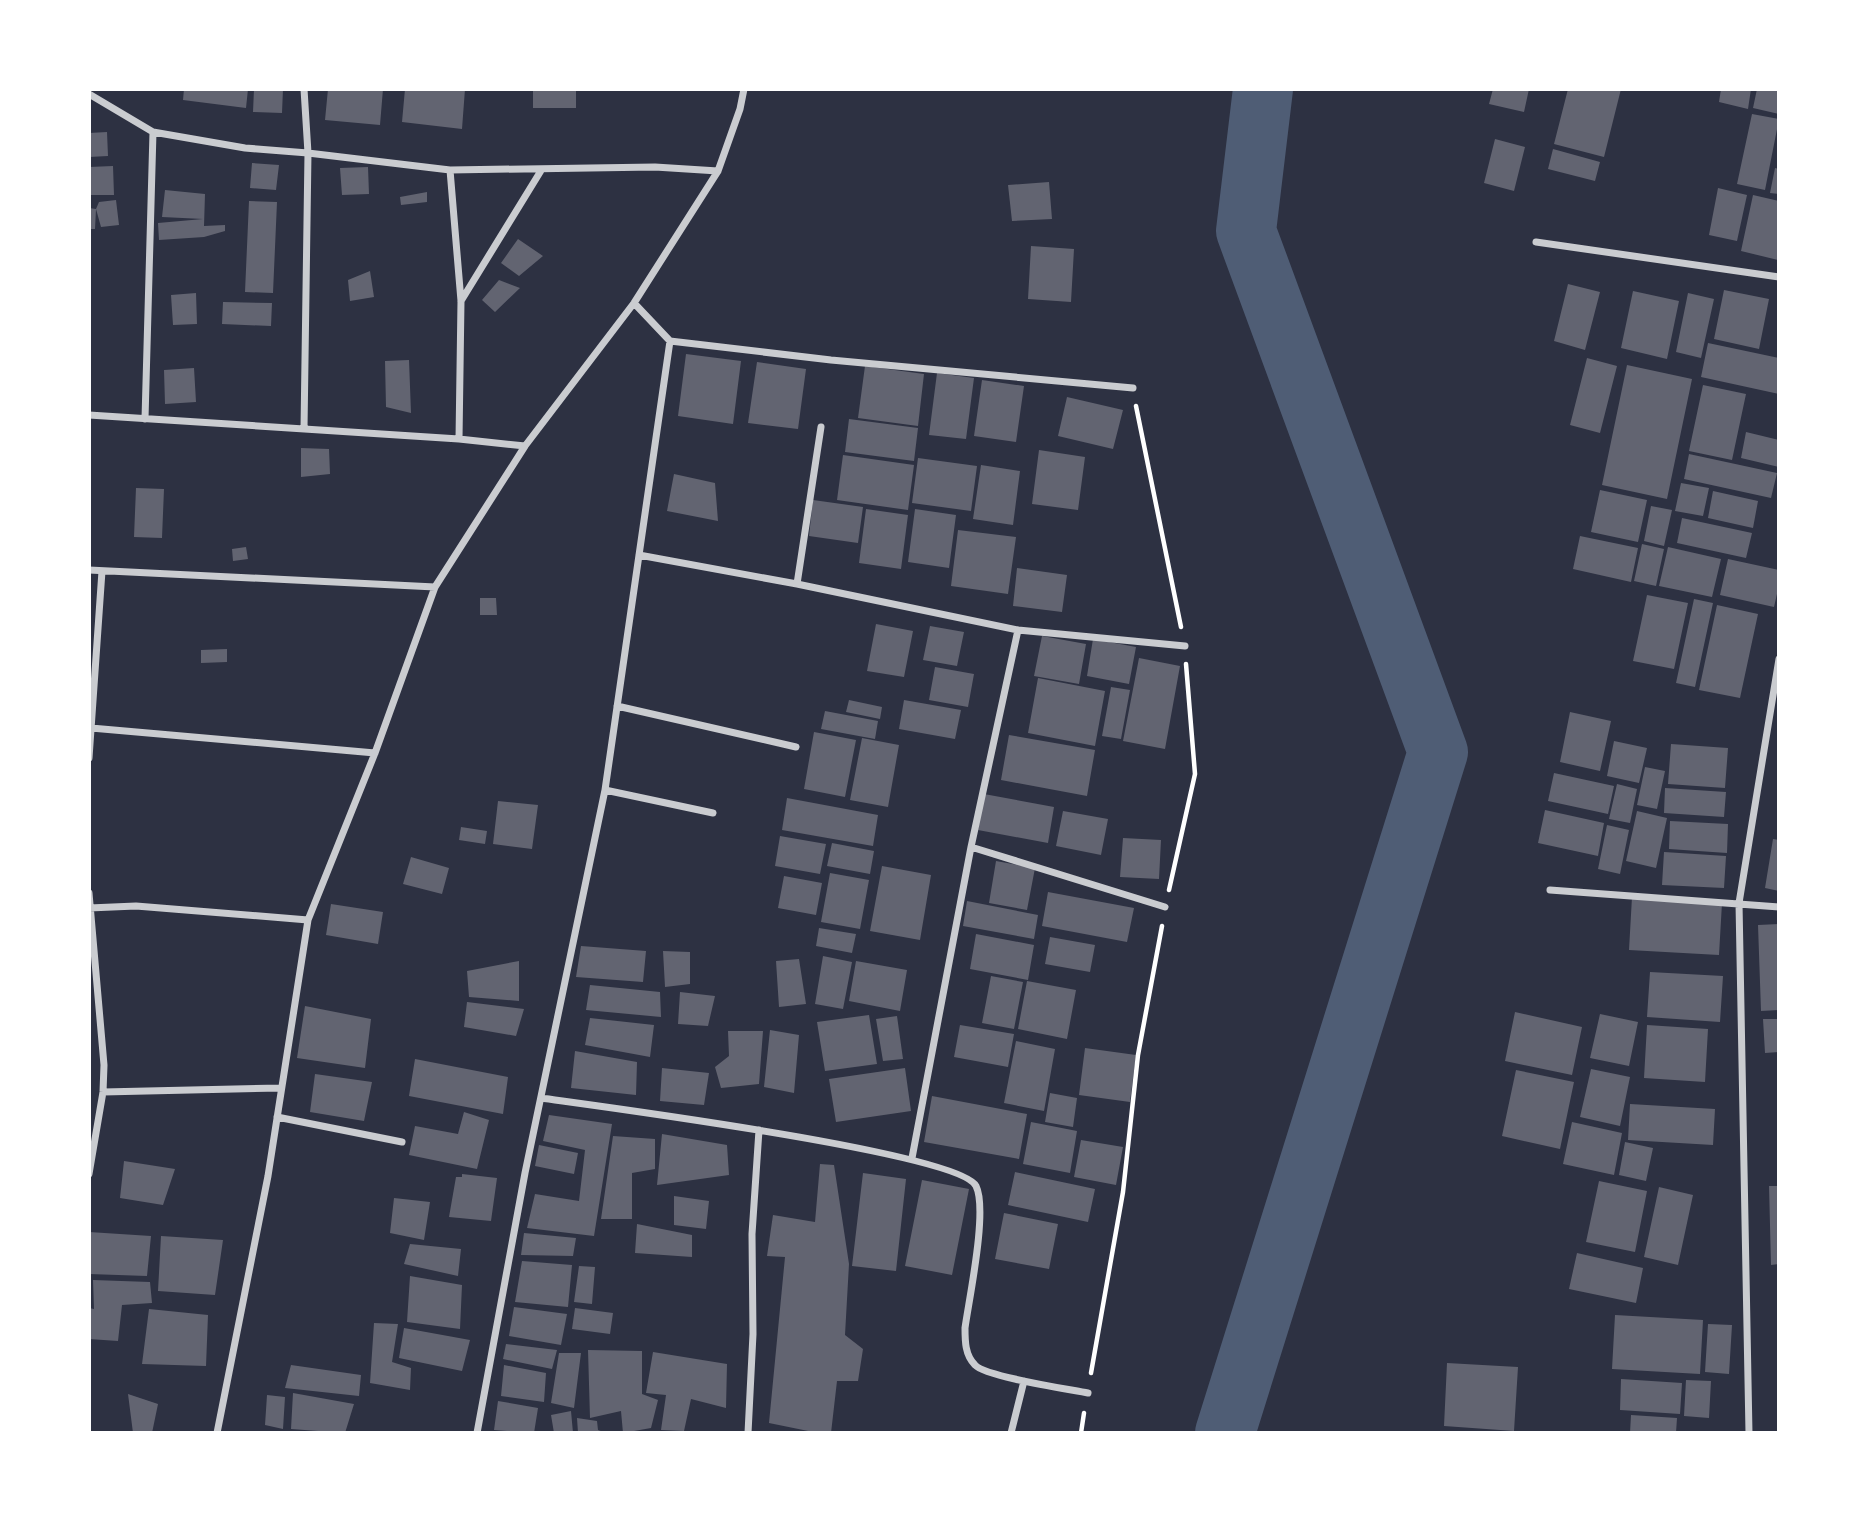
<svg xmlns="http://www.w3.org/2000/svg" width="1868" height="1522" font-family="'Open Sans',sans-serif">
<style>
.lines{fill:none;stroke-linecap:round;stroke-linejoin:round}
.river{stroke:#4f5d75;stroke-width:60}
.building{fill:#626471}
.path{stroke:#fff;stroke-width:4.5}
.minor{stroke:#caccd0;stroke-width:7}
</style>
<rect width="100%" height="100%" fill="#2d3142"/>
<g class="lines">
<path class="river" d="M1225,1433l213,-681 -192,-521 17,-142"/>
</g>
<path class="building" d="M184,89h64l-2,19 -63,-8z
M254,89h29l-1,24 -29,-1z
M328,89h55l-3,36 -55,-5z
M405,89h60l-3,40 -60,-7z
M533,89h43v19h-43z
M1493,89h36l-5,23 -35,-8z
M1568,89h53l-17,68 -50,-13z
M1721,89h30l-3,20 -29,-7z
M1757,89h22v25l-26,-6z
M1752,114l27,5 -14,71 -28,-6z
M107,132l1,24 -19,1v-24z
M1495,139l30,8 -11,44 -30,-8z
M1553,149l47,13 -5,19 -47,-12z
M252,163l27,2 -3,25 -26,-2z
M113,166l1,29h-25v-28z
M368,167l1,27 -27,1 -2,-27z
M1775,168l4,1v25l-9,-1z
M1049,182l3,37 -40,2 -4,-36z
M1718,188l29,7 -10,46 -28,-6z
M165,190l40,4 -1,32 21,-1v6l-21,6 -45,3 -1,-17 45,-4 -41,-2z
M427,192v10l-26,3 -1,-8z
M1753,195l26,6 -1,59 -37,-9z
M116,200l3,25 -18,2 -5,-18 3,-7z
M249,201l28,1 -4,91 -28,-1z
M89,208l7,1 -1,20h-6z
M518,239l25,17 -24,20 -18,-13z
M1031,246l43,3 -3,53 -43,-3z
M370,271l4,26 -24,4 -2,-21z
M499,280l21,8 -25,24 -13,-12z
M1568,284l32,8 -15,58 -31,-9z
M1724,290l45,9 -10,50 -45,-10z
M1633,291l46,10 -12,58 -46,-11z
M196,293l1,31 -24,1 -2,-30z
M1688,293l26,6 -13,59 -25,-6z
M223,302l49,1 -1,23 -49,-2z
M1708,343l71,15v36l-78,-17z
M686,354l55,7 -8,63 -55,-8z
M1587,358l30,8 -17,67 -30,-8z
M409,360l2,53 -25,-6 -1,-46z
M757,362l49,7 -8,60 -50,-6z
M1627,365l65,14 -25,120 -65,-14z
M865,366l59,8 -6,52 -60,-8z
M194,368l2,34 -31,2 -1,-34z
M937,373l37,5 -8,61 -37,-4z
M982,380l42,6 -8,56 -42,-6z
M1703,385l43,9 -14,66 -43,-9z
M1067,397l56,13 -10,39 -55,-13z
M849,419l69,9 -4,33 -69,-9z
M1746,432l33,8v27l-38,-9z
M301,448l28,1 1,25 -29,3z
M1039,450l46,7 -7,53 -46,-6z
M1689,454l88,19 -6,25 -87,-19z
M843,455l71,10 -6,45 -71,-10z
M918,458l59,8 -6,45 -59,-8z
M981,465l39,6 -7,54 -40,-6z
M674,474l41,9 3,38 -51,-10z
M1681,483l28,5 -6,28 -28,-5z
M136,488l28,1 -2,49 -28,-1z
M1600,490l47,10 -9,42 -47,-10z
M1713,491l45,10 -5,27 -45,-10z
M813,500l50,7 -5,36 -49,-7z
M1651,506l21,4 -8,36 -20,-5z
M866,509l42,6 -7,54 -42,-6z
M915,509l41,6 -7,53 -41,-6z
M1682,518l70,15 -6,25 -69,-15z
M958,530l58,7 -8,57 -57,-8z
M1580,536l58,12 -7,34 -58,-13z
M1642,544l22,5 -8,37 -22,-5z
M246,547l2,12 -15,2 -1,-12z
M1668,547l53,12 -9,38 -53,-11z
M1728,559l51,11v15l-5,22 -54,-12z
M1017,568l50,7 -5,37 -49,-6z
M1647,595l41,8 -14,66 -41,-8z
M480,598h16l1,17h-17z
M1694,599l19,4 -18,84 -19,-4z
M1717,605l41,9 -18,84 -41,-8z
M876,624l37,7 -9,46 -37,-6z
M930,626l34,6 -7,34 -34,-6z
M1042,636l44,8 -7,40 -45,-8z
M1093,639l43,8 -7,37 -42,-8z
M227,649v13l-26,1v-13z
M1139,658l41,8 -15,83 -42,-8z
M935,667l39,7 -6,33 -39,-7z
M1038,678l67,13 -10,55 -67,-13z
M1111,687l19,3 -9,49 -19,-3z
M849,700l33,7 -2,12 -34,-7z
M904,700l57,10 -6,29 -56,-10z
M825,711l53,10 -3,18 -54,-10z
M1570,712l41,9 -11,50 -40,-9z
M814,732l42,8 -11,57 -41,-8z
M1009,735l86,15 -8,46 -86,-16z
M862,738l37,7 -11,62 -38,-7z
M1614,741l33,7 -8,35 -32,-7z
M1671,744l57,4 -3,40 -57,-4z
M1645,767l20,4 -8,38 -20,-4z
M1554,773l60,13 -6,28 -60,-13z
M1617,784l20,5 -7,34 -21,-4z
M1665,788l61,4 -2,25 -60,-4z
M984,794l70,13 -6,36 -70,-13z
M787,798l91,17 -5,31 -91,-16z
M498,801l40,4 -6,44 -39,-5z
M1545,810l59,13 -6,33 -60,-13z
M1063,811l45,8 -7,36 -45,-9z
M1637,811l30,7 -11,50 -30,-7z
M1670,821l58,3 -1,29 -58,-4z
M1607,825l22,5 -9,44 -22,-5z
M461,827l26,4 -2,13 -26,-4z
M780,836l46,8 -6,30 -45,-8z
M1123,838l38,2 -2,39 -39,-2z
M1773,839l6,1v51l-14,-3z
M832,843l42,8 -4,23 -43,-8z
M1664,852l62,4 -2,32 -62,-3z
M411,857l38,11 -7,26 -39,-10z
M996,861l39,7 -8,42 -38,-7z
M882,866l49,9 -11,65 -50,-9z
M830,873l39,7 -9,49 -39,-7z
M784,876l38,7 -6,32 -38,-7z
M1048,892l86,16 -7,34 -85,-16z
M1632,897l90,6 -3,52 -90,-5z
M967,901l71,14 -4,24 -71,-13z
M331,904l52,8 -5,32 -52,-9z
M1779,924v86l-18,1 -3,-86z
M819,928l37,6 -4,19 -36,-7z
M976,934l58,11 -6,35 -58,-11z
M1050,937l45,8 -5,27 -45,-8z
M581,946l65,5 -3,31 -67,-5z
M663,951l27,1v32l-25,3z
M823,956l29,6 -9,47 -28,-5z
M799,959l7,45 -27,3 -3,-46z
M519,961v40l-50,-4 -2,-26z
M856,961l51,9 -7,41 -51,-10z
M1650,972l73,4 -3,46 -73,-5z
M991,976l32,6 -9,47 -32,-6z
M1027,981l49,9 -9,49 -49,-10z
M590,985l70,7 1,25 -75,-7z
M680,992l35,4 -7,30 -30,-2z
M467,1002l57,7 -8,27 -52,-9z
M305,1006l66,13 -6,49 -68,-10z
M1515,1012l67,15 -10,48 -67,-14z
M1600,1014l38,8 -9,44 -39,-8z
M869,1015l8,49 -52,7 -8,-49z
M897,1016l6,43 -20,2 -7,-42z
M590,1018l64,7 -4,32 -65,-12z
M1763,1019h16v33l-14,1z
M960,1025l54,9 -6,33 -54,-10z
M1647,1025l61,4 -3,53 -61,-4z
M770,1030l29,5 -5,58 -30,-6z
M728,1031h35l-4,53 -38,4 -6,-21 14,-11z
M1016,1041l39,8 -11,62 -40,-8z
M1085,1048l51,7 -6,47 -51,-7z
M575,1051l62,11 -1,33 -65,-7z
M415,1059l93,18 -5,37 -94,-18z
M662,1068l47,5 -5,32 -44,-4z
M905,1068l6,43 -75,11 -7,-43z
M1591,1069l39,8 -10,49 -40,-9z
M1516,1070l58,12 -14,67 -58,-13z
M315,1074l57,8 -8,39 -54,-9z
M1050,1093l27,5 -4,29 -28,-5z
M932,1096l95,18 -8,45 -95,-17z
M1630,1104l85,5 -2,36 -85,-5z
M464,1112l25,8 -12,49 -68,-14 6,-29 43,8z
M549,1115l63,9 -18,112 -67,-8 8,-34 44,7 6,-51 -42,-9z
M1031,1122l46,9 -7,42 -47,-9z
M1572,1122l50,11 -8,42 -51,-11z
M662,1134l65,11 2,30 -72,10z
M613,1136l42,3v30l-23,4v46h-31z
M1081,1140l42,7 -7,38 -42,-8z
M1625,1142l28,6 -7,33 -27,-6z
M539,1145l39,8 -4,21 -39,-8z
M124,1161l51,8 -12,36 -43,-7z
M820,1164l14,1 15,99 -4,71 18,14 -5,32h-21l-6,52h-13l-49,-10 16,-166 -18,-1 6,-41 42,7z
M1015,1172l80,17 -7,33 -80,-17z
M863,1173l43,6 -10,92 -44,-5z
M462,1174l35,4 -6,43 -42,-4 7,-40h6z
M922,1180l47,9 -17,86 -47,-9z
M1599,1181l48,10 -12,61 -49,-10z
M1769,1186h10v78l-8,1z
M1659,1187l34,8 -15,70 -34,-8z
M674,1196l35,5 -3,28 -32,-4z
M394,1198l36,4 -6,38 -34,-7z
M1004,1213l54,11 -9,45 -54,-10z
M637,1224l55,11v22l-57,-4z
M89,1232l62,4 -4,40 -58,-2z
M524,1233l52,5 -3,18 -52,-1z
M161,1236l62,4 -8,55 -57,-4z
M410,1244l51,5 -3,27 -54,-12z
M1577,1253l66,15 -7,35 -67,-14z
M522,1261l50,4 -4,42 -53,-5z
M579,1266l16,1 -3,37 -18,-2z
M410,1276l52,9 -2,44 -53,-7z
M93,1280l57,2 2,21 -30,2 -4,36 -29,-2v-31l5,1z
M514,1307l53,7 -6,31 -52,-9z
M575,1308l38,5 -3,21 -38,-5z
M149,1309l59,6 -2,51 -64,-2z
M1615,1315l88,5 -3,54 -88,-5z
M374,1323l24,1 -6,38 19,6 -1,22 -40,-7z
M1708,1324l24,1 -3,49 -24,-2z
M404,1328l66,12 -8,31 -63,-13z
M506,1344l51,6 -5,19 -49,-10z
M588,1350l54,1v43l16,6 -7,28 -28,5 -2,-22 -31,7z
M653,1352l74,12 -1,44 -35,-9 -7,32 -23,-1 5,-35 -20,-2z
M559,1353h22l-7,55 -23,-5z
M1447,1363l71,4 -4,64 -70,-5z
M291,1365l70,10 -2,21 -74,-8z
M504,1365l42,8 -2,29 -43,-6z
M1621,1379l61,4 -2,31 -60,-4z
M1686,1380l25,1 -2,37 -25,-2z
M293,1393l61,11 -9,29 -54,-4z
M128,1394l30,10 -6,29h-19z
M267,1395l18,2 -2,32 -18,-4z
M498,1401l40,7 -4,25 -40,-3z
M571,1411l2,22h-19l-3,-18z
M1631,1415l46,3 -1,15h-46z
M577,1418l20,3 1,9 8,3h-28z"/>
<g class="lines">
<path class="path" d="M1136,406l45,221
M1169,890l26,-116 -9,-110
M1091,1373l32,-181 15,-137 24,-129
M1081,1433l3,-20"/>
<path class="minor" d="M89,94l64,38 92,16 63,5 -4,-64
M450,170l205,-3 63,4
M1536,242l243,35
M461,301l81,-132
M634,303l36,38 161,19 302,28
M89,415l370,24 66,7
M145,419l8,-287
M304,429l4,-276 142,17 11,131 -2,138
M639,555l158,29 221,46 167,16
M89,570l346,17
M797,584l24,-157
M617,706l179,41
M91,728l284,25
M89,758l13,-187
M605,790l108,23
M971,847l194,60
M1550,890l229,17
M89,893l15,172 -1,27 -14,82
M89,908l47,-2 172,14
M103,1092l178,-4
M541,1098c56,8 419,55 435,88 12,24 -7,113 -11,142 0,13 0,27 10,37 11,12 93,24 113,28
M277,1117l125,25
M912,1158l59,-311 47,-217
M217,1433l51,-257 40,-256 67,-167 60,-166 90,-141 109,-143 84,-132 22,-62 4,-20
M477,1433l48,-260 80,-383 65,-449
M748,1433l5,-99 -1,-100 7,-104
M1011,1433l13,-52
M1749,1433l-10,-530 40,-244"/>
</g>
<rect width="1868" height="1522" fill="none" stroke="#ffffff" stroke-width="182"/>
</svg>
